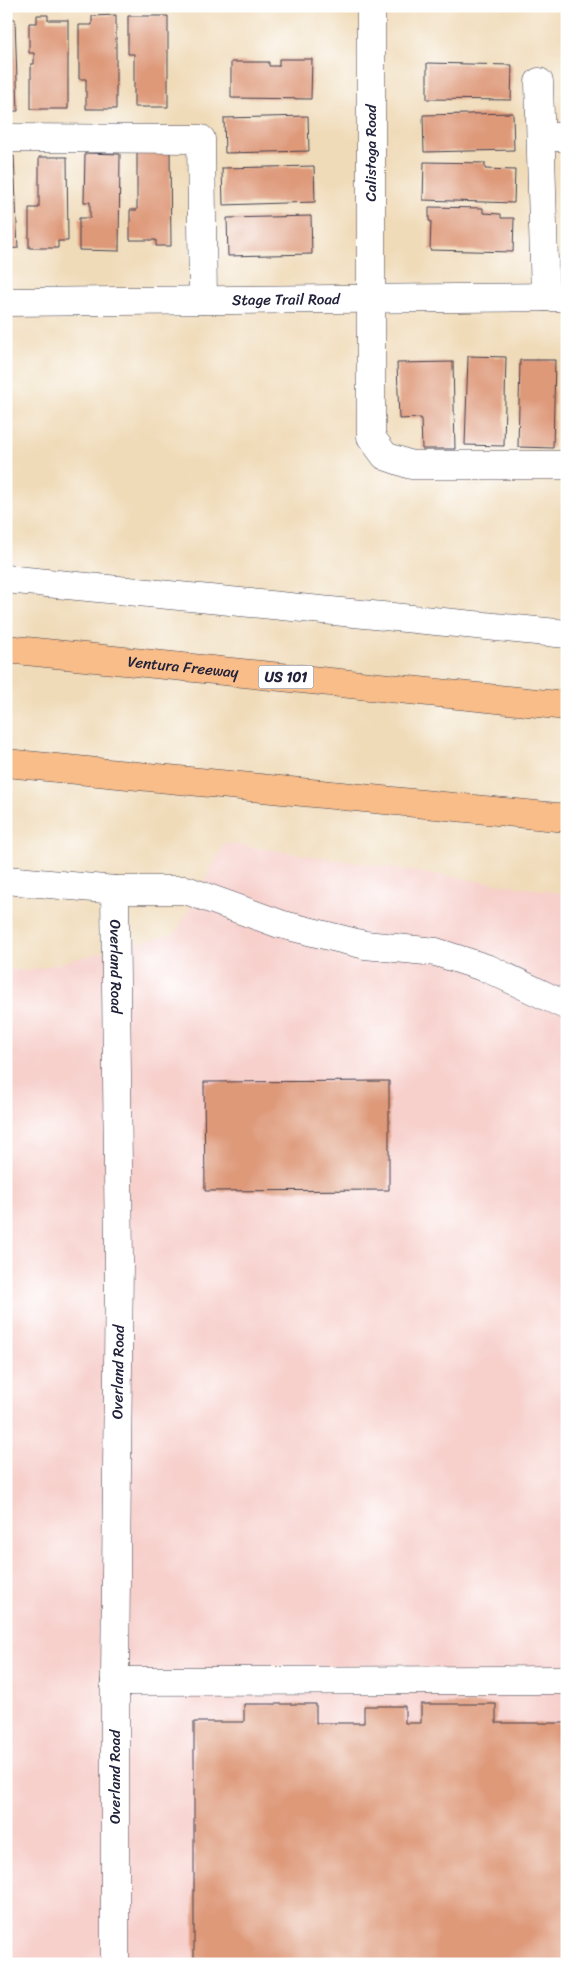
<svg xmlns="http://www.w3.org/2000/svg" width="573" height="1970" font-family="Sriracha,sans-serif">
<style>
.built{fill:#f7d0cc}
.building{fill:#de9979}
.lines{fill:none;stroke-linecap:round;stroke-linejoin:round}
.minor-casing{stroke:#413e4e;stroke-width:29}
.highway-casing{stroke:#413e4e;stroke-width:29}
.minor{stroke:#fff;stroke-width:28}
.highway{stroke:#f8bd89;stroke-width:28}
.labels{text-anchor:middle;stroke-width:4.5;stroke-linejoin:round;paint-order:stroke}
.shield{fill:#fff;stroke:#646476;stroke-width:1}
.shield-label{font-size:14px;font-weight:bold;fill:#22223b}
.street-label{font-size:15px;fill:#22223b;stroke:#fff}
</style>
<rect width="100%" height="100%" fill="#fff"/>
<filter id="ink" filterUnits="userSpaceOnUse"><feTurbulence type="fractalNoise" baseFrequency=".02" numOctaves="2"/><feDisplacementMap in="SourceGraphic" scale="10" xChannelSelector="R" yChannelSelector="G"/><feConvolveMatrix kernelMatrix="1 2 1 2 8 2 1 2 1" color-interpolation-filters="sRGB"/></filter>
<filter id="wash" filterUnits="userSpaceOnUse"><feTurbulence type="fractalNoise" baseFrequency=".0096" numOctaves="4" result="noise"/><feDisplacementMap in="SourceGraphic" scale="20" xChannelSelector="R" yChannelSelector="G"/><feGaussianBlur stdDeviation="1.12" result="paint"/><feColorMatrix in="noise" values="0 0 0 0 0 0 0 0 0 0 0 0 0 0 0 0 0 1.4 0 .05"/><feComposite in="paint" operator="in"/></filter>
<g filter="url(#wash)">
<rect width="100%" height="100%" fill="#f0dbb9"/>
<path class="built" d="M225,843l342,51v1070h-561v-995l23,2 147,-38z"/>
<g id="blocks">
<path class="building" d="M37,15h11v5h20v89h-37v-45h3v-11h-5v-30h8z
M116,15v94h-30v-30h-7v-54h13v-9z
M128,16h40v91h-34v-53h-6z
M6,19h9l3,92h-12z
M279,59h33l-1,40 -80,-1v-36h38v4h10z
M427,63l85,2 -1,35 -84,-1z
M513,113l1,37 -90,2 -1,-37z
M308,116l1,35 -84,2 -1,-35z
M137,152h33l1,94h-15v-6h-26v-30h7z
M85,153l35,1 -1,97 -40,-1v-32h11v-16h-6z
M14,156l4,92 -12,1v-92z
M39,157h28l1,84h-10v7h-29v-40h10z
M424,162l61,1v6l30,1 -1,33 -91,-3z
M314,166l1,36 -92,3 -1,-37z
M429,207l54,1v5l18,1v4h13l-1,34 -83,-2 1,-29h-2z
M311,216l1,38 -84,2 -1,-38z
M468,356l38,1 -2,89 -39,-1z
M520,360h35l-2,88 -35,-1z
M453,362l2,87h-33l-1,-31 -22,1 -2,-56z
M389,1081v109l-184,1 -1,-109z
M244,1704h72v19h48v-17h41v17h16v-19h75v19h71v241h-373v-242h50z"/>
</g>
</g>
<g filter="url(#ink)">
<use href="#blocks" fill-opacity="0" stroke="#413e4e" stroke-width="1"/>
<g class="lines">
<g class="minor-casing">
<g id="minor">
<path d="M371,6v431l14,19 26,9h156"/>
<path d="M539,82l6,215"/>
<path d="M541,137h26"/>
<path d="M6,138l195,1 2,161"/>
<path id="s1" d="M6,302l561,-5"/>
<path d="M6,579l561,55"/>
<path id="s2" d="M6,880l109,10 4,371 -4,420v283"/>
<path d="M115,890h71l94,34 85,21 71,7 53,17 78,37"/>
<path d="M115,1681l452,-1"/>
</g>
</g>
<g class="highway-casing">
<g id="highway">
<path id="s3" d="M6,649l561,57"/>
<path d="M6,763l561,55"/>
</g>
</g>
<use href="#minor" class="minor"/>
<use href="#highway" class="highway"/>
</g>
</g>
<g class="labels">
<rect class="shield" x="258.5" y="665.5" width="55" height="23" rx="4"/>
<g class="shield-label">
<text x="286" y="682">US 101</text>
</g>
<g class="street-label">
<text transform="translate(371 153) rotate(-90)" y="5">Calistoga Road</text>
<text dy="5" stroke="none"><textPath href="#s1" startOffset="280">Stage Trail Road</textPath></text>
<text dy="5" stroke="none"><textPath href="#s3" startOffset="178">Ventura Freeway</textPath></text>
<text dy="5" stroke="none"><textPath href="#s2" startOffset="186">Overland Road</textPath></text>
<text transform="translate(118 1372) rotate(-89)" y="5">Overland Road</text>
<text transform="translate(115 1777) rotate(-90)" y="5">Overland Road</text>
</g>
</g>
<rect width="573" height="1970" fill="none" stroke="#fff" stroke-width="25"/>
</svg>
